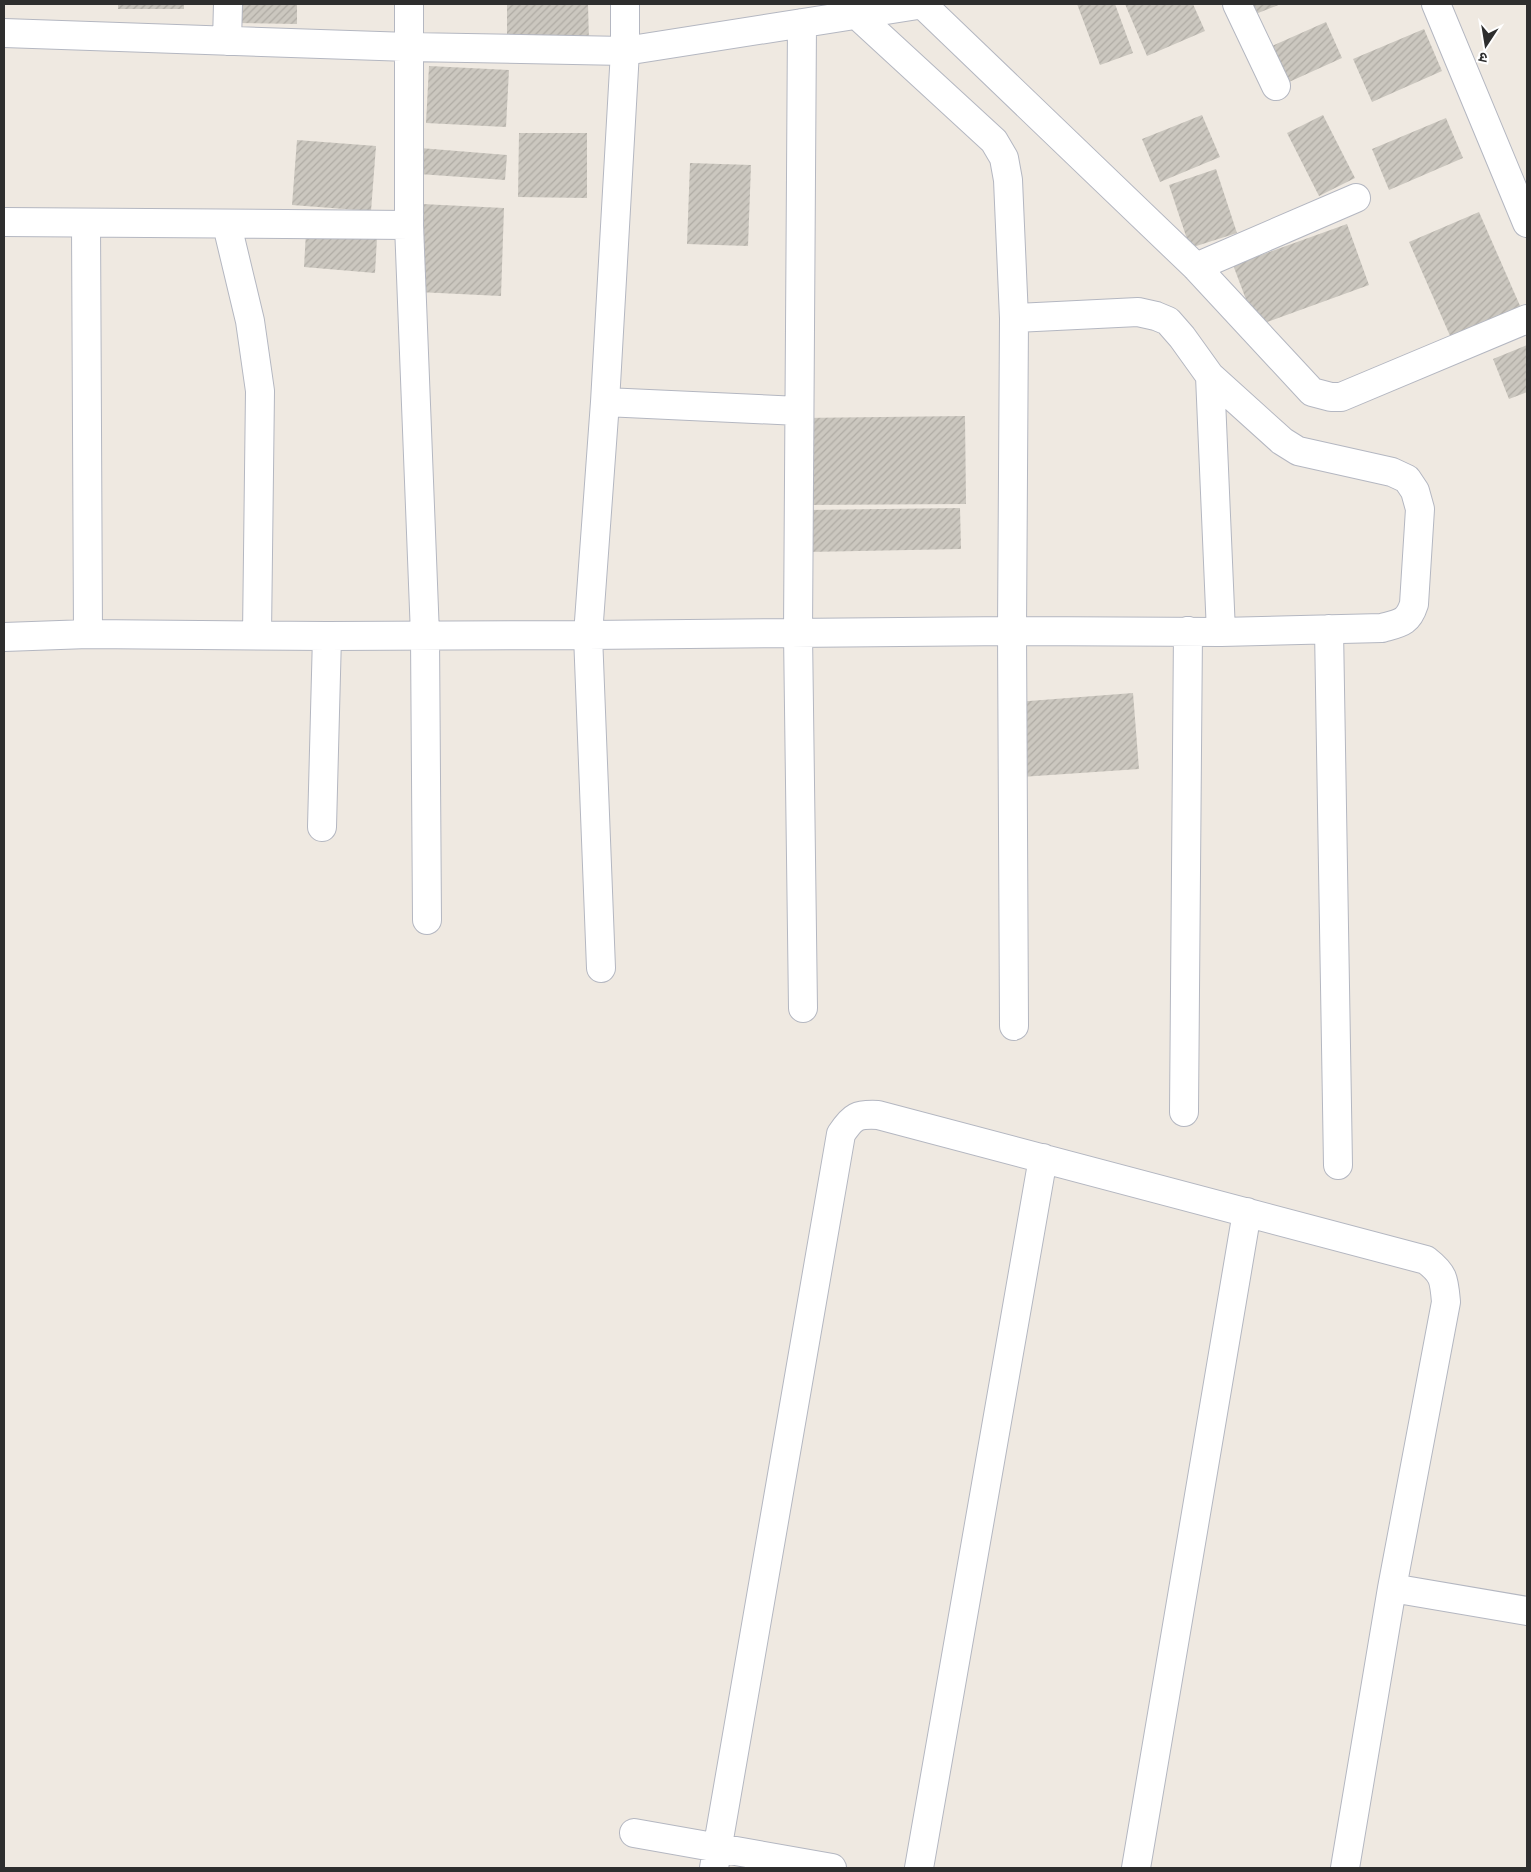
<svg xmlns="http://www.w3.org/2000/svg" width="1531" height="1872" font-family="Montserrat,'Noto Sans Devanagari',sans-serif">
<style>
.building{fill:url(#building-hatch)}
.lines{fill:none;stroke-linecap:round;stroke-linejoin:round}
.minor-casing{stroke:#b4b7c1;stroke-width:30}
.minor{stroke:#fff;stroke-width:28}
</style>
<defs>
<pattern id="building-hatch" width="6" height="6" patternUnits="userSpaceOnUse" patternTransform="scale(1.25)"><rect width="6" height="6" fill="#cbc7bf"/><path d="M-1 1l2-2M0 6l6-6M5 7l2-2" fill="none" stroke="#afaba4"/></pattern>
</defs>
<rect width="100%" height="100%" fill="#efe9e1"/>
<path class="building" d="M118,4h66v5h-66z
M235,4h62v20l-62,-1z
M507,4h81l1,38 -82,1z
M1077,4h38l18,49 -33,12z
M1125,4h68l12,27 -58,25z
M1249,4h32l-28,11z
M1326,22l16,36 -53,24 -17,-36z
M1424,29l18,42 -70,31 -19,-43z
M429,66l80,4 -3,57 -80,-4z
M1202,115l18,42 -60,25 -18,-43z
M1323,115l32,63 -36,18 -32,-63z
M1446,118l17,40 -74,32 -17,-41z
M519,133h68v65l-69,-1z
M297,140l79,6 -5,65 -79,-6z
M420,148l87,7 -2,25 -86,-6z
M690,163l61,2 -3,81 -61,-2z
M1216,169l21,64 -47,15 -21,-63z
M422,204l82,4 -3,88 -83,-4z
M1479,212l42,96 -70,30 -42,-96z
M1347,224l22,61 -113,41 -23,-61z
M306,232l71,6 -2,35 -71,-6z
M1527,345v47l-18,7 -16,-40z
M965,416l1,88 -164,1 -1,-87z
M960,508l1,41 -153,3 -1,-42z
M1133,693l6,76 -118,8 -6,-75z"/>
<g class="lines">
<g class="minor-casing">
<path id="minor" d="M409,4v221l16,410 2,285
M922,4l274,263 116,125 19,5h10l186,-78
M1237,4l39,82
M1436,4l91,219
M857,15l137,126 10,17 4,22 6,138 -2,313 2,395
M802,23l-4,610 5,375
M4,33l405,14 216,4 299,-47
M227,41l1,-37
M4,222l405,3
M86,224l2,410
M227,225l23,96 10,70 -3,244
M1196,267l160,-69
M1210,376l11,256
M605,402l194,9
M1329,629l9,536
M4,637l84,-3 239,2 261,-1 424,-4 209,1 161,-4c18,-5 26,-5 32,-24l6,-95 -5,-18 -8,-12 -15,-7 -94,-21 -16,-10 -72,-65 -28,-39 -14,-16 -12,-5 -18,-4 -124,6
M322,827l5,-191
M601,968l-13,-333 17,-233 20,-351v-47
M1184,1112l4,-481
M1392,1588l135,23
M634,1833l198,35
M714,1868l127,-734c12,-18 16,-20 37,-19l548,145c18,14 18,19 20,42l-54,286 -47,280
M919,1868l124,-710
M1136,1868l111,-656"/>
</g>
<use href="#minor" class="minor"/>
</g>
<rect width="1531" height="1872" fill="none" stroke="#2e2e2e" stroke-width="10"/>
<g transform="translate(1486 45) rotate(192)" stroke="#ffffff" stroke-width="4" paint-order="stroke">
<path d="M0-4L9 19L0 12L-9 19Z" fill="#2e2e2e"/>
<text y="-8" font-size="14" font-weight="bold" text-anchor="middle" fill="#2e2e2e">उ</text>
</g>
</svg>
